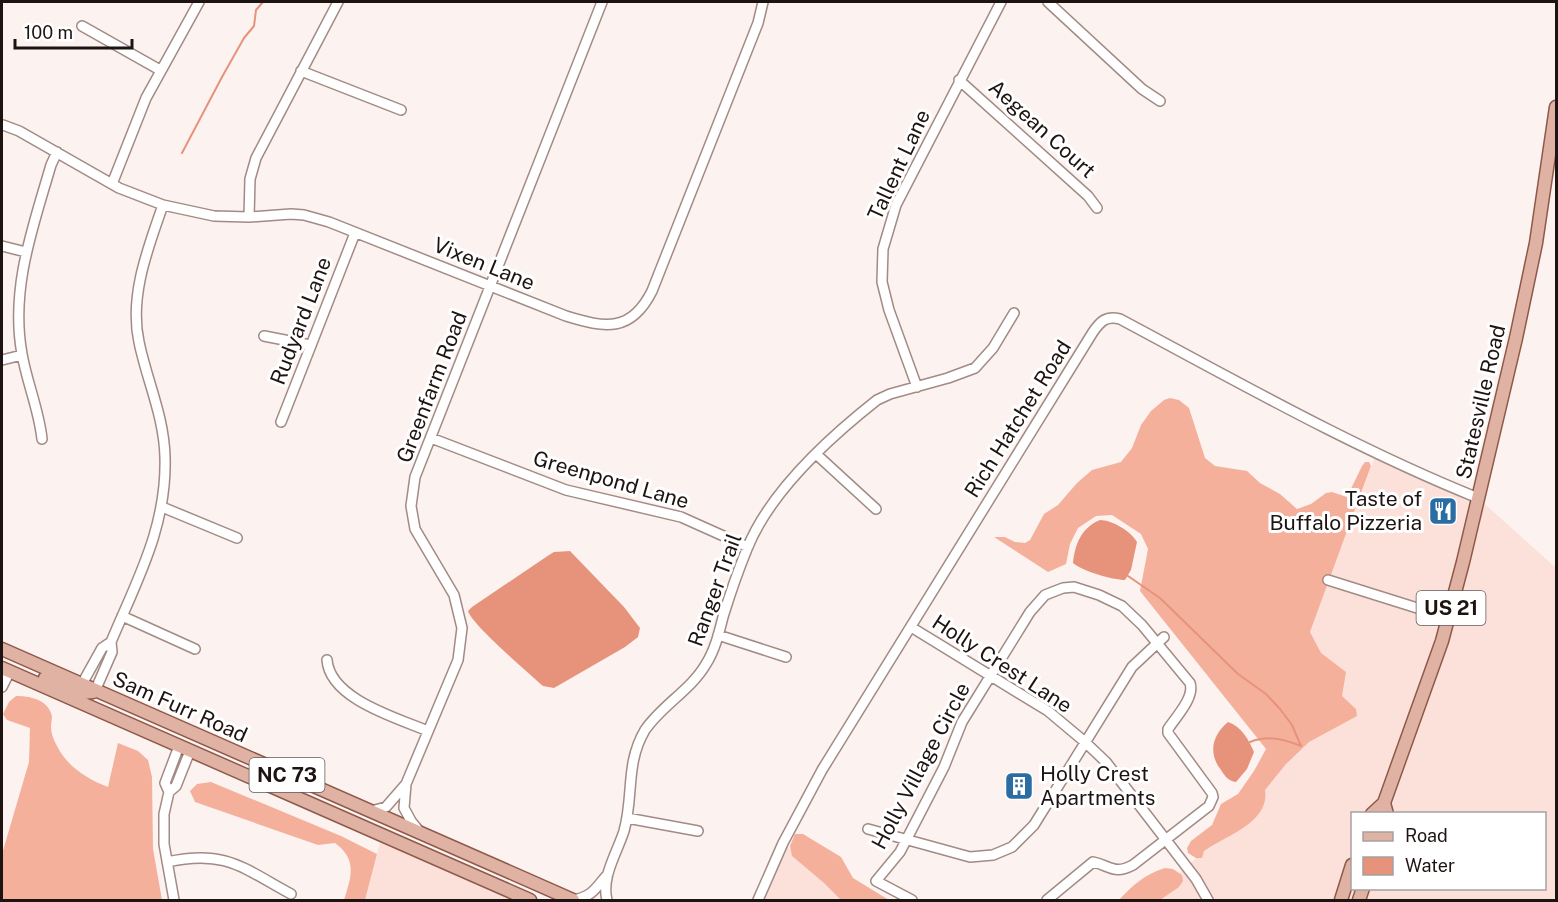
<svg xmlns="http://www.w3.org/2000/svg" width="1558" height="902" font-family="'Public Sans',sans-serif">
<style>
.built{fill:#fce1da;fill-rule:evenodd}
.forest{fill:#f5b09c}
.water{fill:#e7937b}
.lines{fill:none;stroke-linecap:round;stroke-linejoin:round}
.stream{stroke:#e7937b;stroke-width:2}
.minor-casing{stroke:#a28b85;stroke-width:12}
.major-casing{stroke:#8e5949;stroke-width:15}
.minor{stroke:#fff;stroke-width:9}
.major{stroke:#e0b2a4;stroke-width:12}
.labels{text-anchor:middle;stroke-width:6;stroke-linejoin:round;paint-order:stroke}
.shield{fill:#fff;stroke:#615a59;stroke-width:1.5}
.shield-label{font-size:20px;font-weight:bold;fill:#1d1412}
.street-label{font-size:21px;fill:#1d1412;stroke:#fff}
.poi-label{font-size:21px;fill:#1d1412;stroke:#fff;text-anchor:end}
</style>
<rect width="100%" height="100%" fill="#fcf2ef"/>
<path class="built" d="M1376,454l102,44 78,70v332h-408l54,-47 46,-54zM1352,814h192v74h-192z
M382,835l148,65h-165z
M783,843l68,57h-93z"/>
<path class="forest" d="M1170,398l9,2 10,8 16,50 10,8 32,5 13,12 20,11 17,15 14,-5 15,-11 6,-1 15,5 15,-31 3,-4h4l2,4 -61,166 11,21 25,19 -4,24 14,13 1,7 -48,26 -23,22 -21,26c5,30 -34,44 -55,57l-6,4 -2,7h-6l-8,-5 -1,-5 4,-7 21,-16 9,-21 17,-10 16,-23 12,-22 -126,-158 8,-42 -7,-15 -29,-19 -16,1 -18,12 -8,16 -4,20 -18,8 -54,-35h11l10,5 10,1 5,-3 14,-26 14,-9 19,-22 15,-13 29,-8 11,-14 9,-23 10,-14 13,-11z
M16,696c13,0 30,3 35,17 2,4 0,9 0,14 0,5 2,12 5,17 10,22 31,35 52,43l10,-44 20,8 10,9 4,17 1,72 9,51h-160v-46l27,-92 1,-34 -23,-8 -4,-6 6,-12z
M211,782l130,54 36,18 -12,46h-21c7,-23 14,-40 -9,-57l-17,2 -123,-43 -5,-11 7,-7z
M795,834h8l38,23 12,21 36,22h-48l-17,-17 -32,-27 -2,-10z
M1165,868l8,1 9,6 1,6 -4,6 -19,13h-41c14,-15 26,-26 46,-32z"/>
<path class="water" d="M1100,520c12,0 31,11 37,22l-6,28 -6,10c-12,0 -43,-9 -52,-17 2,-19 8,-35 27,-43z
M570,551l54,56 16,21 -2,9 -13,10 -71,41 -11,-2c-14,-13 -71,-61 -75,-75l4,-4 77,-52 5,-3z
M1228,722c13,4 21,18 26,30l-7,17 -11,13c-8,-1 -11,-6 -15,-12 -13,-16 -9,-35 7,-48z"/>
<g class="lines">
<path class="stream" d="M182,153l40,-76 22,-39 10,-12 2,-16 7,-8
M1128,576l32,22 78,76 28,20 14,15 12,16 9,21
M1250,742c18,-7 34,-3 51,4"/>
<g class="minor-casing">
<path id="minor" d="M1048,2l94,87 18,12
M82,26l78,44
M301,71l100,39
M959,80l129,116 9,12
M3,125l16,6 100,57 44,17 51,11 35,1 42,-3 13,1 25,7 237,94c39,12 65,17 86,-25l106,-268 5,-21
M112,184l34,-86 53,-96
M249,217l1,-38 6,-21 82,-156
M2,246l24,6
M264,336l46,9
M2,360l20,-5
M917,387l-28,-77 -7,-28 1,-33 13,-44 105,-203
M281,422l74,-189
M431,438l135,52 115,27 67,30
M42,439c-3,-29 -15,-56 -20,-85 -12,-65 11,-127 29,-189l6,-13
M816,454l60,55
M162,507l75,31
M1328,580l121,38
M122,616l73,33
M911,627l137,84 37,31 21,20 90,117 12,21
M718,635l68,22
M327,660c3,39 70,58 101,71
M82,684l20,-36 9,-6
M2,687l8,-16
M95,691l17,-39 -1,-10c26,-62 56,-115 54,-185 -1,-41 -18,-76 -26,-115 -10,-46 9,-94 24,-137
M169,792l7,-6 14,-35
M371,811l15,-4 20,-23
M627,818l71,13
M868,829l102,28 23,-2 19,-8 22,-22 98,-158 32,-30
M420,832l-9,-11 -7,-13 2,-24 52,-124 4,-32 -8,-33 -39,-66 -4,-23 4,-29 187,-475
M167,862c58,-13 76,6 124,32
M174,900l-10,-56v-30l5,-22 -4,-9 14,-37
M573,900c21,-4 22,-12 35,-26
M607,900c-6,-23 10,-47 17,-69 10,-35 1,-67 21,-101 17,-25 46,-40 61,-66 9,-14 13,-31 17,-47 7,-23 15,-46 24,-68 23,-58 83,-112 130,-149l13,-6 58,-16 27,-10 18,-20 21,-35
M758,900l25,-57 39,-73 271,-438c7,-10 13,-17 27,-13 118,63 234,129 358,179
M912,900l-36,-19 24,-29 44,-85 18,-45 68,-110 15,-17 18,-7 11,-1 25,8 23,11 20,19 48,58c5,14 -14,34 -22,46v4l44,60 1,4 -4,9 -76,59c-19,10 -22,1 -40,-3l-46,38"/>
</g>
<g class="major-casing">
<path id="major" d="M2,649l571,251
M2,668l528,232
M45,678l36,15 12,-1
M1372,814l12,-11
M1387,814l-3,-11 58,-162 21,-79 53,-224 20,-95 20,-136
M1341,900l11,-35
M1359,900l4,-12"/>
</g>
<use href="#minor" class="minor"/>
<use href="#major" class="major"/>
</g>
<defs>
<g id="restaurant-square" transform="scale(1.5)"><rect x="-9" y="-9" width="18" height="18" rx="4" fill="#2b6da3" stroke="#fff"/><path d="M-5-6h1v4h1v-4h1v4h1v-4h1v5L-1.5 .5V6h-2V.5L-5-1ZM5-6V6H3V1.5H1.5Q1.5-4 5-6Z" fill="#fff"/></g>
<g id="building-square" transform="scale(1.5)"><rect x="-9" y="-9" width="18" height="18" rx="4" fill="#2b6da3" stroke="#fff"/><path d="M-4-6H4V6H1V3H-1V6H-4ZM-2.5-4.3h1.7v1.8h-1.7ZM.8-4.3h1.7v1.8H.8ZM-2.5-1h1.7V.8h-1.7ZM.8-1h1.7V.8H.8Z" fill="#fff"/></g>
</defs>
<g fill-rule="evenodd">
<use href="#restaurant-square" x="1443" y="511"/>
<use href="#building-square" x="1019" y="786"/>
</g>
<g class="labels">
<g class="shield">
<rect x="1416.5" y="591" width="69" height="34" rx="4.5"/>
<rect x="249.5" y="758" width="75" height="34" rx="4.5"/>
</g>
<g class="shield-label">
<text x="1451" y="615">US 21</text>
<text x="287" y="782">NC 73</text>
</g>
<g class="street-label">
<text transform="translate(1042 129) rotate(42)" y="7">Aegean Court</text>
<text transform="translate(899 165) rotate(-65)" y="7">Tallent Lane</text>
<text transform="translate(484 264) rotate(22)" y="7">Vixen Lane</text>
<text transform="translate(301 321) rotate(-69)" y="7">Rudyard Lane</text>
<text transform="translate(432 387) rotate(-69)" y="7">Greenfarm Road</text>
<text transform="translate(1481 402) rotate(-77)" y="7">Statesville Road</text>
<text transform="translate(1018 419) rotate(-58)" y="7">Rich Hatchet Road</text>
<text transform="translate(611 480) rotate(16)" y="7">Greenpond Lane</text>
<text transform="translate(715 590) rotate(-70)" y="7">Ranger Trail</text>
<text transform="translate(1002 664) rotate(33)" y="7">Holly Crest Lane</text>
<text transform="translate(180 707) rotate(24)" y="7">Sam Furr Road</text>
<text transform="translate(921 766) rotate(-62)" y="7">Holly Village Circle</text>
</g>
<g class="poi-label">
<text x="1422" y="506">Taste of<tspan x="1422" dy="24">Buffalo Pizzeria</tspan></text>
<text x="1040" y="781" text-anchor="start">Holly Crest<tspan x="1040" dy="24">Apartments</tspan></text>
</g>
</g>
<rect width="1558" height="902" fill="none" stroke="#1d1412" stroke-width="6"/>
<rect x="1351" y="812" width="195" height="78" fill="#ffffff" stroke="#a5a1a0" stroke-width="1.5"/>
<rect x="1363" y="832" width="30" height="9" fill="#e0b2a4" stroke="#a5a1a0" stroke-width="1.5"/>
<text x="1405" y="842" font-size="18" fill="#1d1412">Road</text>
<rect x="1363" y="857" width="30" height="18" fill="#e7937b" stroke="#a5a1a0" stroke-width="1.5"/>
<text x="1405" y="872" font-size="18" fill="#1d1412">Water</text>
<path d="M15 39v9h117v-9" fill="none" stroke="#1d1412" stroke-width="3"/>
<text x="24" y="39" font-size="18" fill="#1d1412" stroke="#ffffff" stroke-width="4.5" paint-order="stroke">100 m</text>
</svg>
